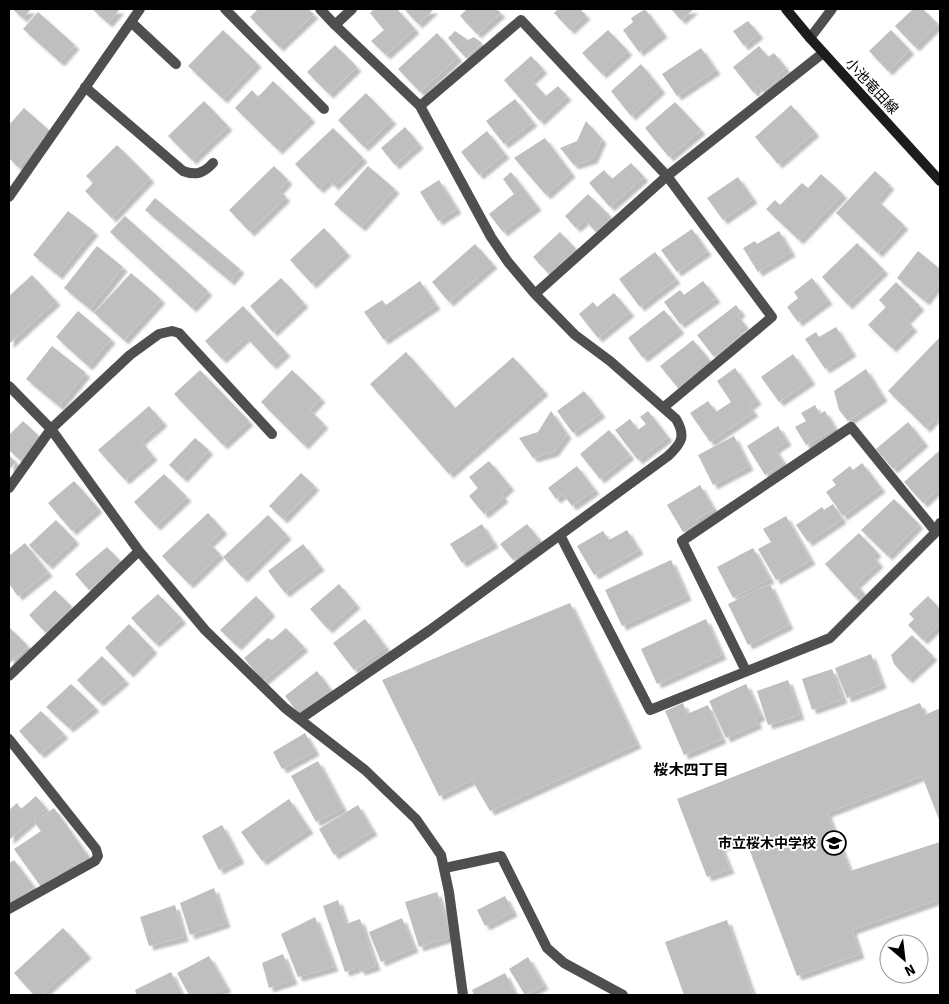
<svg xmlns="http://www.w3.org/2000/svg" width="949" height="1004" font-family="Signika,'Noto Sans JP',sans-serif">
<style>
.building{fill:#bfbfbf;filter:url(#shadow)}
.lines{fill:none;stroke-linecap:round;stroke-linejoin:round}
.street{stroke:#4f4f4f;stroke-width:10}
.secondary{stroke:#1c1c1c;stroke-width:10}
.labels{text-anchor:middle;stroke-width:4;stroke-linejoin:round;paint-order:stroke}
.street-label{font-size:14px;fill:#000;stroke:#fff}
.poi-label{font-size:14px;font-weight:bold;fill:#000;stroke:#fff;text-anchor:end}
.neighbourhood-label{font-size:15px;font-weight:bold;fill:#000;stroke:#fff}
</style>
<defs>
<filter id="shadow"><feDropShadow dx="4.5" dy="4.5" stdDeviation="1" flood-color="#0004"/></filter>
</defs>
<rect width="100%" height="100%" fill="#fff"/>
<path class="building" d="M12,9h19l-8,9z
M92,9h28l-12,14z
M258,9h50l6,5 -35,33 -29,-30z
M374,9h23l18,20 -29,26 -15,-14 13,-11 -14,-17z
M404,9h30l-16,15z
M467,9h30l4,4 -24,21 -17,-18z
M558,9h22l6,6 -16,15 -16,-17z
M645,9l18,24 -24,19 -16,-22 10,-8 -2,-4z
M671,9h23l-13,11z
M913,9h10l15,15 -23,23 -20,-21z
M38,12l37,33 -15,17 -37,-33z
M748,21l11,13 -15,12 -11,-15z
M223,30l34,33 -34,36 -35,-33z
M608,30l20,21 -26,23 -20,-21z
M891,30l19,20 -22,21 -19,-20z
M455,31l13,9 6,-3 8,6 -16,15 -18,-20z
M437,33l21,24 -38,35 -22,-23z
M335,45l22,22 -28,27 -22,-22z
M759,46l9,11 6,-4 12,15 -8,6 1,4 -16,14 -5,-6 -4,7 -21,-26z
M701,48l15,22 -39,26 -15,-22z
M531,56l12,13 -12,11 15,16 12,-10 9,10 -27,25 -36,-41z
M641,64l20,25 -30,27 -20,-25z
M273,81l38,37 -33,32 -43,-42 17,-18 6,7z
M366,93l26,27 -28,27 -26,-27z
M515,99l18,23 -29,22 -18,-23z
M204,101l24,25 -36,34 -24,-24z
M675,102l26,28 -32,27 -24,-29z
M791,105l24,27 -37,32 -23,-27z
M24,108l26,23 -32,36 -9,-9v-33z
M586,121l16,18 -9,20 -19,6 -14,-17 17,-7z
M405,127l14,17 -24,21 -14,-17z
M333,128l30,30 -29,28 -5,-6 -10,9 -24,-25z
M487,131l18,23 -26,21 -18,-23z
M545,138l26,35 -25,22 -32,-37z
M117,145l33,33 -38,40 -27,-27 8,-8 -7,-7z
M631,163l13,14 -34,30 -21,-24 15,-13 8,9z
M274,166l14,14 -9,10 7,7 -36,35 -21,-22z
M368,166l27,23 -34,38 -27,-23z
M875,171l15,14 -13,15 27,25 -26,28 -42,-40z
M511,172l26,34 -34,26 -14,-18 25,-20 -11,-15z
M821,174l22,20 -44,46 -33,-31 9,-9 5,5 22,-22 6,5z
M738,177l15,22 -30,21 -16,-22z
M439,180l18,29 -19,12 -18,-29z
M588,194l23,23 -15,15 -11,-12 -9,8 -11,-12z
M155,198l85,71 -10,12 -85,-71z
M68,211l26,20 -36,44 -25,-20z
M125,216l83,75 -16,17 -82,-76z
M324,228l22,24 -34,32 -22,-24z
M692,229l15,22 -30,21 -16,-22z
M779,231l12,21 -33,20 -15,-24 12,-7 2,3z
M560,232l16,17 -27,25 -16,-17z
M857,243l27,27 -36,35 -26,-28z
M475,244l18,20 -44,38 -17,-20z
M97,246l26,21 -33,42 -26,-21z
M918,251l22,18v13l-15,19 -28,-23z
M655,252l21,27 -36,28 -21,-28z
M131,273l30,26 -37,41 -30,-27z
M32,275l24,26 -47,43v-48z
M281,278l23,25 -31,29 -23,-26z
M812,278l16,22 -30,22 -11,-15 11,-9 -4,-6z
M420,281l16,24 -52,35 -20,-28 18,-12 4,5z
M703,281l13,17 -36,26 -16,-22 16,-12 4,5z
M896,282l24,24 -14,14 7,7 -21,21 -24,-23 18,-18 -7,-7z
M614,293l16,19 -32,26 -19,-24 14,-12 4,5z
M736,305l5,7 -4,3 8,10 -7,5 3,5 -27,22 -17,-22z
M243,306l43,46 -14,13 -26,-28 -24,22 -17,-18z
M664,310l16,19 -37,29 -15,-20z
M78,311l33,28 -23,27 -32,-29z
M836,327l16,25 -27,17 -20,-30 11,-7 3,5z
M940,337v88l-6,-6 -8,9 -38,-37z
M693,340l18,22 -33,26 -18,-22z
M52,346l34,27 -27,33 -33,-27z
M406,352l49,56 58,-51 31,34 -95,83 -79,-90z
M793,354l18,26 -32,22 -18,-25z
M735,368l22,32 -8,6 5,6 -44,30 -20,-29 18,-12 8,11 15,-10 -14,-21z
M866,369l17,28 -35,24 -9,-11 -5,-19z
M200,370l49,51 -26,24 -49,-51z
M292,370l29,28 -11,12 14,14 -20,21 -43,-43z
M584,391l17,22 -28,20 -16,-22z
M815,405l5,9 5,-3 10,17 -29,17 -11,-18 11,-6 -5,-8z
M149,406l14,16 -22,19 12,15 -28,24 -27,-30z
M551,411l16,23 -13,18 -21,6 -14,-20 19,-6z
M648,411l20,26 -30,23 -23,-30 15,-11 8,11 8,-6 -6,-7z
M23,421l19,18 -22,21 -11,-10v-15z
M908,422l16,20 -31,27 -17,-20z
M778,426l9,15 -12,8 9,14 -19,12 -18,-29z
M609,430l21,25 -30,24 -20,-25z
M734,436l15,30 -36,19 -15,-30z
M195,438l14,12 -26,28 -14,-13z
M939,451l1,36 -17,16 -19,-21z
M9,455l7,7 -7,8z
M489,461l21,25 -9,8 3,4 -20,16 -15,-18 9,-8 -9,-11z
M862,463l19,25 -38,28 -17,-24 10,-7 -4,-5 18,-14 3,4z
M577,466l18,24 -23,16 -9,-12 -7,5 -8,-11z
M301,473l14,13 -32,33 -14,-13z
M164,474l23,23 -31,29 -22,-24z
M74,481l24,27 -26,23 -24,-28z
M700,485l14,24 -18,10 2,4 -15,9 -16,-27z
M894,499l25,25 -31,32 -27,-26z
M833,504l9,15 -34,23 -12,-17 26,-18 2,3z
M208,513l15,17 -14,13 11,11 -31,30 -27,-28z
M268,515l19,20 -44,43 -20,-21z
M786,516l25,44 -35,20 -18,-31 13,-7 -8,-13z
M56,520l19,20 -27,25 -19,-20z
M482,524l12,19 -32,20 -12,-19z
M527,524l12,15 -26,21 -13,-16z
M627,530l12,20 -45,25 -17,-29 26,-15 6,9z
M859,533l18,19 -4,4 6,7 -23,21 6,7 -7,6 -30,-33z
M25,543l23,29 -30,24 -9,-12v-28z
M303,544l17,22 -35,27 -17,-22z
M107,547l14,15 -32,28 -14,-16z
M753,548l17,31 -37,19 -16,-31z
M671,560l16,36 -65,30 -17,-36z
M339,584l17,20 -28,25 -18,-20z
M770,584l19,41 -41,20 -20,-41z
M55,590l17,17 -26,26 -17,-18z
M158,594l24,25 -27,24 -24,-25z
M256,596l15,16 -34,34 -17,-16z
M928,596l12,13v15l-17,16 -15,-15 6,-6 -5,-5z
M570,603l67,141 -147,67 -18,-31 -33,16 -57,-116z
M365,619l21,28 -32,23 -21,-27z
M706,619l16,36 -65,29 -16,-35z
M129,624l24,25 -24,24 -24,-25z
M9,627l19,19 -19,18z
M286,628l18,19 -41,34 -19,-23 24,-20 4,2z
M912,635l21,21 -25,23 -14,-15 -3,-9z
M871,654l11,30 -35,14 -12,-30z
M102,656l23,24 -26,22 -22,-22z
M832,669l11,30 -31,11 -10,-31z
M317,671l14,19 -32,24 -14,-18z
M788,680l12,35 -32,10 -11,-34z
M71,684l24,23 -26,21 -23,-21z
M746,684l15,32 -6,3 3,5 -32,14 -17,-37z
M683,703l4,11 21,-9 14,34 -38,16 -19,-44z
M920,703l5,12 15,-7v114l-18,-46 -95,37 23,58 90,-29v57l-88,31 8,24 -63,22 -52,-138 -24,9 9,22 -23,8 -30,-78z
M41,711l23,23 -24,20 -21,-23z
M305,733l10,18 -33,18 -9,-17z
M318,761l25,47 -27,14 -25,-46z
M36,796l10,12 -37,32v-30l8,-7 4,6z
M289,799l20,30 -47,32 -21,-29z
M358,805l15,26 -39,24 -15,-26z
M54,808l32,45 -2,10 -8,5 -3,-4 -32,23 -27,-38 27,-18 -7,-9z
M222,825l18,34 -21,11 -17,-34z
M14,860l20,27 -25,18v-42z
M214,888l12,35 -36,12 -10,-32z
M437,892l14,45 -32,10 -14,-45z
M505,896l8,16 -28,14 -8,-16z
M338,900l8,24 14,-5 16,47 -16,5 -1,-4 -14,5 -22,-66z
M175,905l9,32 -35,9 -9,-29z
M315,917l19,50 -36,10 -17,-43z
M402,918l12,30 -33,14 -12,-30z
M727,920l26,75h-69l-19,-53z
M63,928l24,26 -46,41h-7l-20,-22z
M283,954l10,26 -24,8 -7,-25z
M209,956l18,32 -17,7h-21l-12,-22z
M528,957l16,28 -19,10 -16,-26z
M171,972l11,23h-45l-2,-5z
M505,973l11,22h-42l-2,-5z"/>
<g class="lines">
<path class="street" d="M225,9l99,100
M320,9l15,16 85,81 71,131 17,25 27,32
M131,22l45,42
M335,25l17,-16
M810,38l22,-29
M85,87l98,84c13,5 21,2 30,-8
M420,106l101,-86 146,156 105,141 -108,90
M9,197l131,-188
M9,386l42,43 88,122 66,79 80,78 80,62 51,49 25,36 8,37 14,103
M9,488l42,-59 79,-74 29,-21 13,-3 7,2 93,101
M560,535l90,175 180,-72 106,-106 4,-9
M746,671l-64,-130 169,-114 85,105
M9,676l130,-125
M300,719l130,-89 238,-174c14,-13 18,-20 8,-37l-66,-58 -35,-26 -40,-41 132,-118 156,-123
M9,739l87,110 2,7 -3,5 -86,48
M445,868l56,-12 46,92 17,15 59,32"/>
<path class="secondary" d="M786,9l24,29 130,143"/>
</g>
<defs>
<g id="school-ring" transform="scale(1.25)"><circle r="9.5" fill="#fff" stroke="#000" stroke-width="1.5"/><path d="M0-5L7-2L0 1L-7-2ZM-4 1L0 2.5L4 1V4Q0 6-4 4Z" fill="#000"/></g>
</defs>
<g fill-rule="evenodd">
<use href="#school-ring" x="834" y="843"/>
</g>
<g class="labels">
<g class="street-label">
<text transform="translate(872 86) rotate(47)" y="5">小池竜田線</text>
</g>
<g class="poi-label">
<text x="816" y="848">市立桜木中学校</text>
</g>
<g class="neighbourhood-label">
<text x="691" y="775">桜木四丁目</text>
</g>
</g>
<rect width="949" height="1004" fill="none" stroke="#000000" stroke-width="20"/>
<g transform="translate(904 959) rotate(152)"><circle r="24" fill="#ffffff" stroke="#999999"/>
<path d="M0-4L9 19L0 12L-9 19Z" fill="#000000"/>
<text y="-8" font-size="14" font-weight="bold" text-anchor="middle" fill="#000000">N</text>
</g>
</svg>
